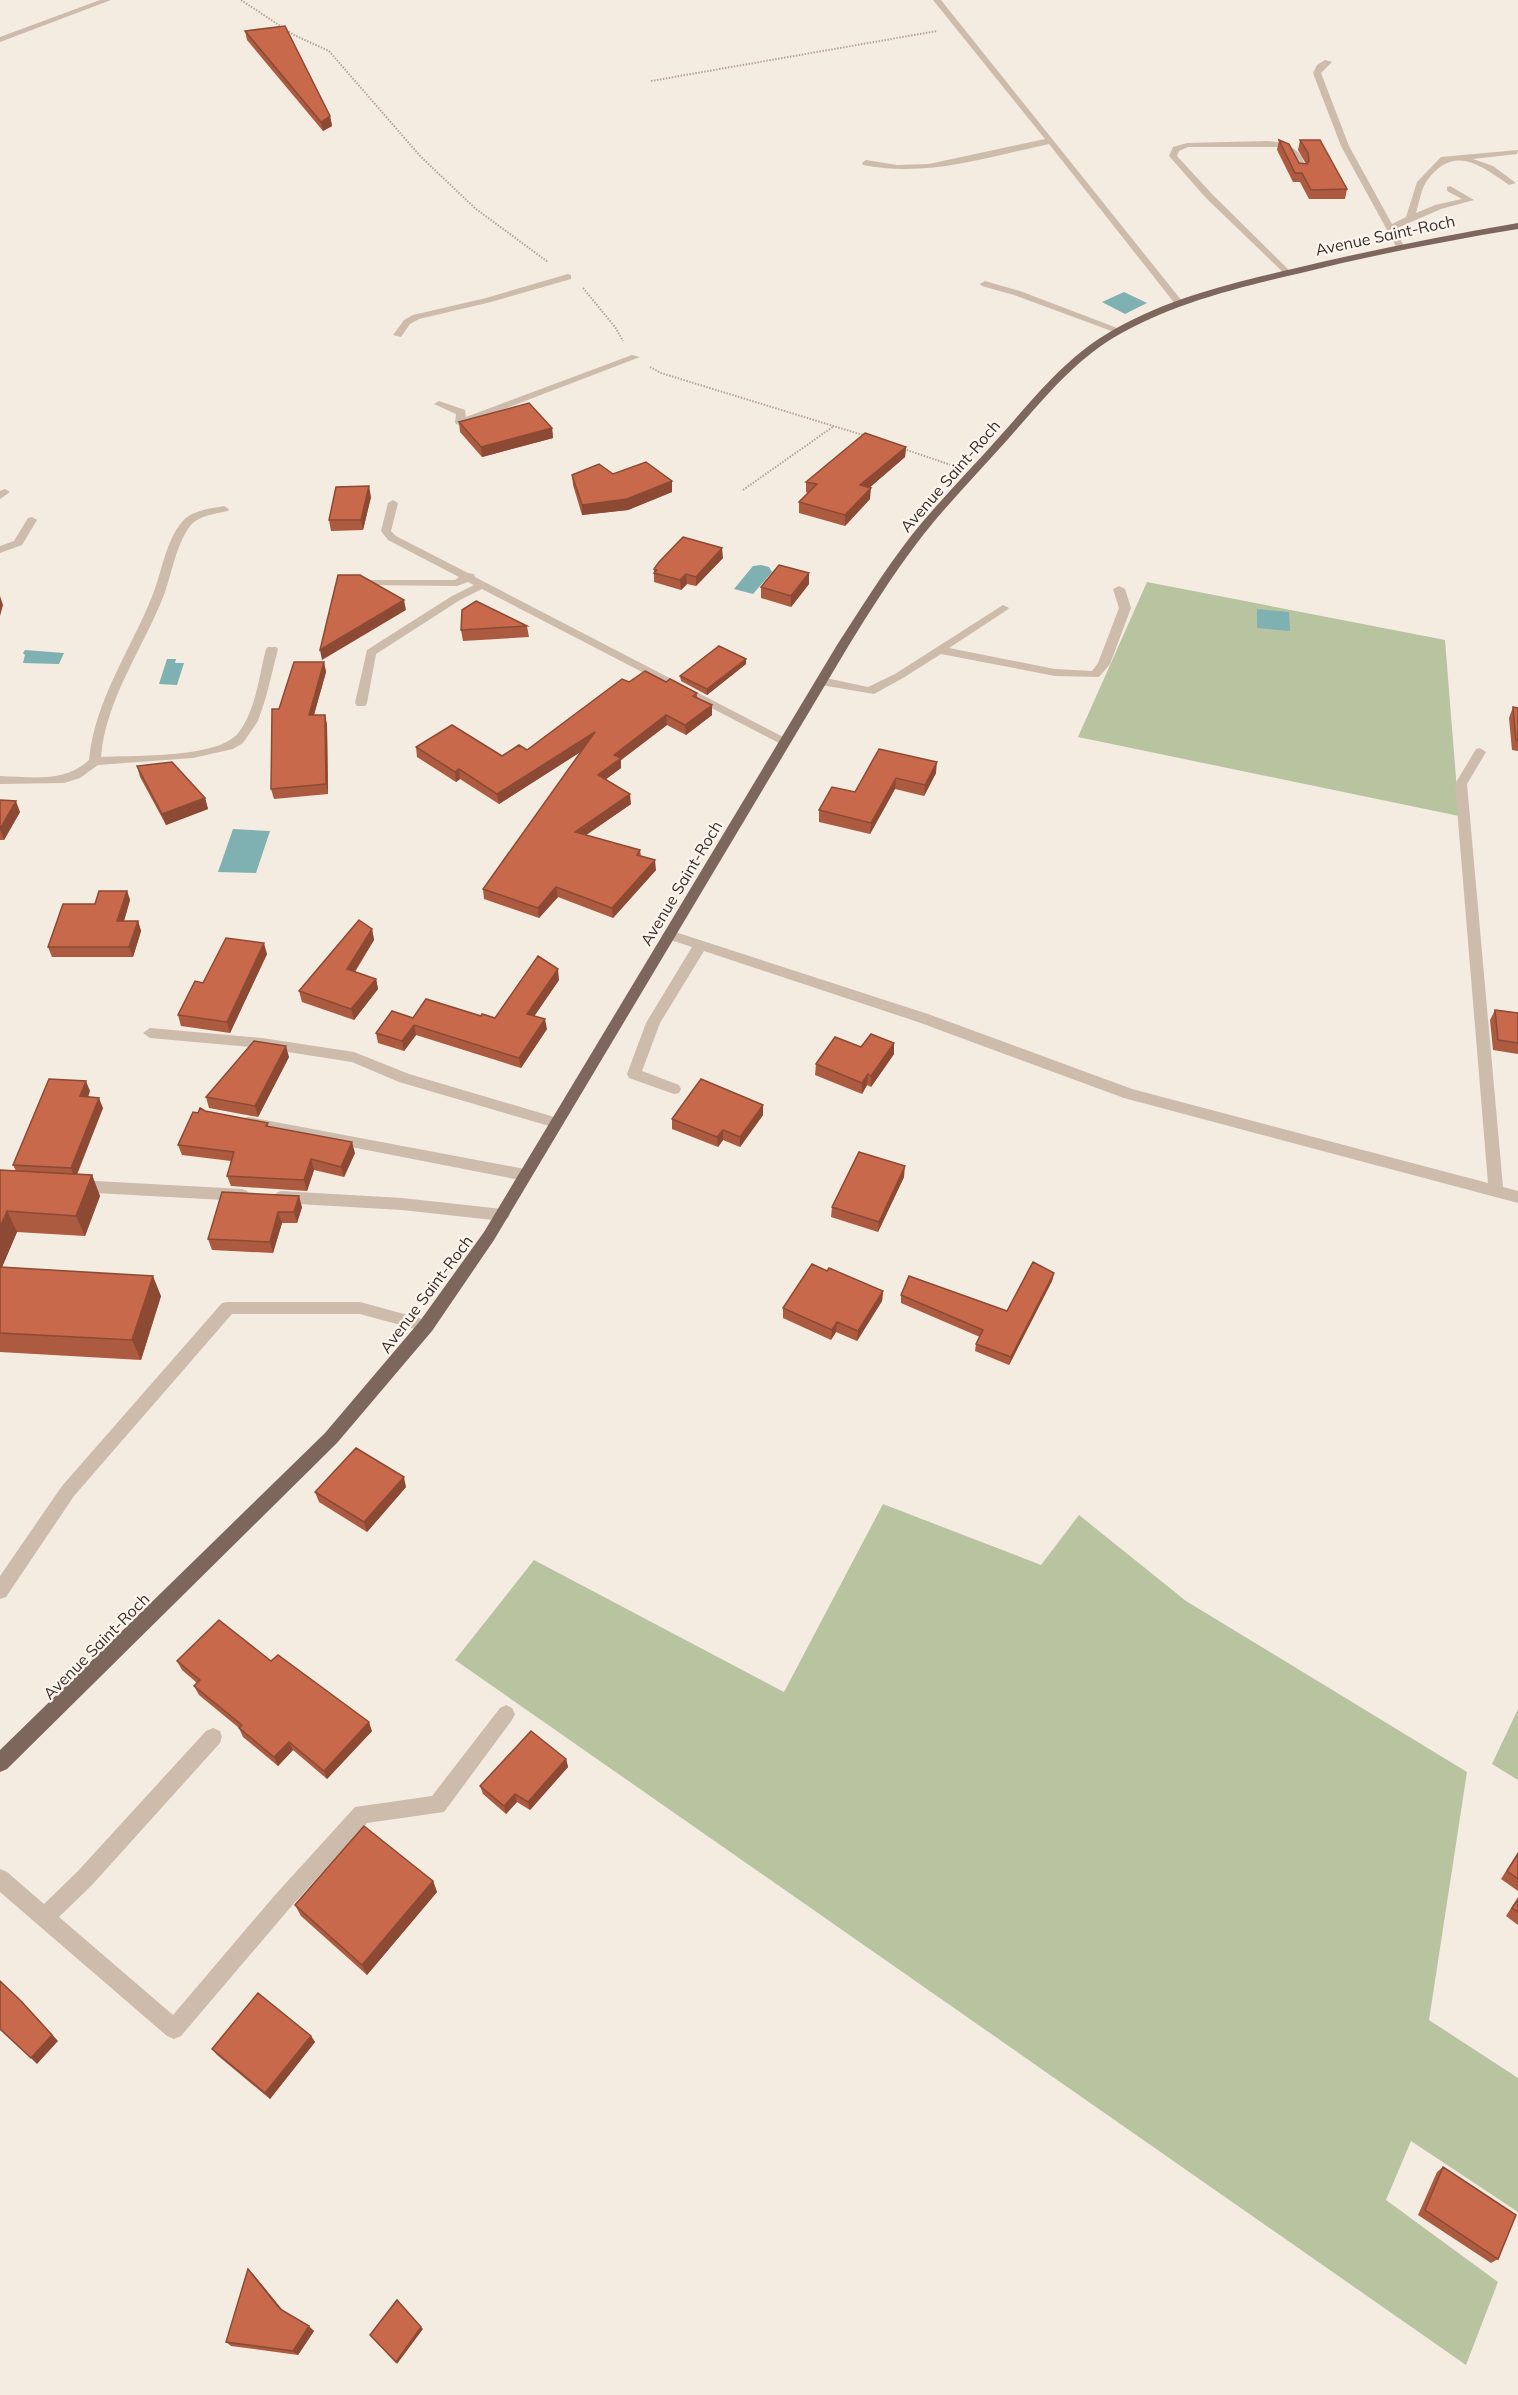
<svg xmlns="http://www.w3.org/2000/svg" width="1518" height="2395" font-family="Mulish,sans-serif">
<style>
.green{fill:#b8c4a0}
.water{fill:#7fb0b2}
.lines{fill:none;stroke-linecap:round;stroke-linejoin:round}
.path{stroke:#b9a596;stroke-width:2;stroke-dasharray:1.5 1.5;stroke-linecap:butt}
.minor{fill:#cdbbac;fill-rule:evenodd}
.major{fill:#7d675c;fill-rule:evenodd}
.wall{fill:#ac5a40}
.shaded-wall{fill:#8c4a34}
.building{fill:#c8694b;stroke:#8c4a34;stroke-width:1.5}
.labels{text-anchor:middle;stroke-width:4.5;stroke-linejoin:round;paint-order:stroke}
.street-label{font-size:16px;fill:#3b302b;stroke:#fbf5ee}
</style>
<rect width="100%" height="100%" fill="#f4ebe1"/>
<path class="green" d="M1147,582l298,58 14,176 -381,-79z
M883,1504l158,61 38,-50 107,86 281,171 -38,248 89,58v134l-107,-71 -25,59 112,82 -32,83 -1011,-705 79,-100 250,132z
M1518,1709v71l-26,-16z"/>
<path class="water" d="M1124,292l23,11 -22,11 -23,-12z
M761,565l8,2 3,5 -19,22 -19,-5 19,-23z
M1257,609l32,3 1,19 -33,-3z
M25,650l39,3 -5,11 -36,-1 2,-8 -2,-2z
M167,659h9l-1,4h9l-7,22 -18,-1z
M233,829l37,2 -14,42 -38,-1z"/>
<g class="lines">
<path class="path" d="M241,0l53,35 35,16 92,106 55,52 72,53
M651,81l286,-50
M583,288l32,39 8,14
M650,367l11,6 205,63
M901,448l50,17
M743,490l91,-64"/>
<path class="minor" d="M100,0h11l-111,42v-5z
M933,0h8l241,301v4h-6l-127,-161c-61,13 -123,34 -186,21l-1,-2 4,-3 31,5 32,-1 116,-25z
M1325,60l7,2 -11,11 28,73 43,78 14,-7 11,-35 24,-25 77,-7 -1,4 -44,5 20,7 23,17 -7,2c-30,-21 -56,-41 -83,-3 -5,8 -7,21 -10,31l19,-8 27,-6 -15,-8v-4l3,-1 24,14 -33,9 -46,20 10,19 -7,2 -57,-104 -28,-73 4,-8z
M1267,141c19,1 38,8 38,30h-6l-10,-19 -11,-5h-90l-9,4 -2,5 35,38 78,77 2,2 -5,3 -81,-78 -37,-42 4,-9 14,-4z
M568,274l3,1v4l-80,23 -72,17 -9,5 -9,13 -8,-2 11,-15 9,-5 73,-17z
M985,281l35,10 105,40 -8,2 -103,-38 -32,-9 -2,-2z
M632,355l8,2 -180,69 -5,-3 1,-9 -22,-10 5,-3 26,9 1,7z
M5,489l5,3 -10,7v-8z
M393,500l5,3 -7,28 5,5 72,37 6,1 1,3 316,164 -2,3h-8l-299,-155 -22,11 -84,54 -9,49 -2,3h-8l-2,-3 12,-53 85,-54 22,-11 -6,-3 -11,4 -91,-1v-4l4,-1h85l4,-3 -71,-37 -7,-9 7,-28z
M224,506l5,3 -1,2c-13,3 -29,4 -38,15 -14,19 -18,47 -26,69 -21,54 -58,103 -63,162 33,-2 118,2 138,-25 17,-23 20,-56 27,-83l2,-2h8l2,2 -12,48 -8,24 -15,22 -10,6 -40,9 -95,7 -18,13 -16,5 -64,1v-8c31,1 65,7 89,-16 6,-61 42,-110 64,-166 9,-23 13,-53 29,-72 10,-12 27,-13 42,-16z
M32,517l5,3 -15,25 -22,8v-7l14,-5 14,-23z
M1119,586l6,3 6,19 -21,56 -11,13 -44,-1 -114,-22 -38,24 -29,16 -53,-9 -6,-4 6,-4 47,10 27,-13 108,-69 6,3 -2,2 -58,38 106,21 37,2 6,-8 21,-55 -6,-19z
M1480,748l6,4 -19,32 36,403 15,4v12l-394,-105 -206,-76 -214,-71 -44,72 -18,48 37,14 2,4 -2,4 -5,1 -45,-16 -2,-4 19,-51 46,-76 -28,-9 -2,-3 7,-5 259,84 204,75 356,94 -33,-399 21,-35z
M150,1028l112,10 92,14 55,22 152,45 2,4 -2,4 -5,1 -157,-46 -47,-20 -90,-14 -112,-10 -7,-5z
M249,1117l276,52 5,2 2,4 -2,4 -5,2 -276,-54 -5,-1 -2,-4 2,-4z
M77,1180l165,9 5,2 2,4 -2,4 -5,2 -165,-9 -5,-2 -2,-4 2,-4z
M281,1191l121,7 100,11 5,2 3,4 -3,4 -5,2 -100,-11 -121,-7 -5,-2 -2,-4 2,-4z
M228,1302h132l66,18 6,1 2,5 -2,5 -6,1 -66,-18h-128l-158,182 -68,101 -6,2v-23l62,-90 160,-183z
M506,1705l6,3 3,6 -3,6 -68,92 -77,11 -78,86 -108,127 -7,3 -7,-3 -167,-144v-23l7,3 37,32 34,-33 128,-140 7,-3 7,3 2,6 -2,6 -128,142 -33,32 114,98 102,-120 80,-88 77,-11 68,-88z"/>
<path class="major" d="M1518,223v6c-73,12 -145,26 -217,44 -65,15 -130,31 -188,65 -41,25 -72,64 -104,100 -31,35 -64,68 -92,105 -25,33 -47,68 -68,102l-355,595 -62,91 -95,112 -330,326 -7,3v-22l325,-317 95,-112 64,-89 353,-587c24,-37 47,-74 74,-109 28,-35 60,-67 90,-101 32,-36 63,-75 104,-100 56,-35 123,-51 187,-66 75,-18 150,-33 226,-46z"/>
</g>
<path class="wall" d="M245,31l85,85 2,10 -9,5 -76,-91z
M1279,140l20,23 7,1 -8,-14 2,-10 47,49 -2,10h-36l-9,-17h-7l-16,-32z
M459,422l93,6 1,10 -71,19 -22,-25z
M906,447l-1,10 -35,30v12l-25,27 -46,-13v-11l9,-9 -2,-1v-10z
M613,474l59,18 -44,18 -46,5 -9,-30 -1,-10z
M371,497l-8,33 -32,1 -2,-11z
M723,558l-27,28 -9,-2 -6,6 -27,-8v-13z
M809,584l-18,23 -30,-9v-11z
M527,626l2,11 -66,4 -2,-11z
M324,662l2,10 -12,43h11l2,10 1,69 -54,5 -3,-10 8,-80z
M746,664l-39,31 -26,-14 -1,-5z
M629,682h37l31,11v4l15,18 -26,20 -19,-10 -46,35v8l-16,12 26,24 -45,31 54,15 1,6 15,14 -43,48 -55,-21 -19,21 -55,-19 -1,-10 99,-138 -83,53 -39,-25 -4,3 -39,-25 -1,-10 86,9 25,-6z
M1513,707l5,1v43l-6,-1 -3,-32z
M879,749l57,24 -12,23 -29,-7 -25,45 -51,-12v-12l36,-18z
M137,766l68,32 3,11 -42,16 -26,-48z
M0,800l20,12 -16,28h-4z
M127,891l3,9 -6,21h14l3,10 -8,26h-81l-4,-10 47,-43z
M372,929l2,11 -19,32 21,7 2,10 -24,31 -52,-18 -3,-11z
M267,954l-37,79 -49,-7 -3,-11 25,-32z
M559,980l-25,36 13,13 -26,39 -105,-33 -12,16 -26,-8 -2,-10 37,-15 68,-2 14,2z
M1495,1010l23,3v41l-25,-4 -3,-30z
M894,1043v11l-23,33 -4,-2 -5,9 -47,-19 1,-11 45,-17z
M289,1057l-31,60 -49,-9 -3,-11z
M90,1091l-2,6 15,11 -26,67h15l8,21 -15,40 -68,-4 -15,35 159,29 -20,64 -141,-8v-182l16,1 -3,-6z
M205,1111l63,12v3l87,27 -11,24 -30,-7 -7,21 -76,-5 -4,-10 4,-15 -49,-6 -4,-10 20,-32z
M763,1115l-23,32 -17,-7 -5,7 -46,-18v-10z
M904,1177l-26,55 -47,-15 1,-10z
M222,1192l80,15 -5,16h-15l-9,30 -61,-3 -4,-11z
M827,1271l56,20 -1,10 -25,40 -21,-9 -5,8 -48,-22v-10z
M1054,1273l-2,8 -43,84 -34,-14 1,-7 4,-7 -79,-34v-8l106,16z
M406,1487l-39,45 -48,-30 -4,-10z
M177,1661h94l101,70 -45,48 -34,-29 -15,16 -35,-29 -4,-9 -40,-33 -5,-9 3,-3 -15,-13z
M566,1759l2,8 -38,43 -13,-8 -11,12 -23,-20 -3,-8z
M1518,1852v39l-17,-12z
M433,1881l4,11 -70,83 -66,-59 -6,-11z
M1518,1897v28l-12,-9z
M311,2036l4,6 -45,57 -53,-44 -5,-6z
M1443,2167l55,92 -7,4 -73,-48 19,-43z
M253,2274l29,36 32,21 -16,24 -67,-9 -5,-4z"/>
<path class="shaded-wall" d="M330,116l2,10 -9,5 -2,-9z
M552,428l1,10 -71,19 -1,-10z
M906,447l-1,10 -45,39v-11z
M672,481v11l-44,18 -46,5v-10z
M369,486l2,11 -8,33 -2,-10z
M871,488l-1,11 -25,27v-11z
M722,548l1,10 -27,28v-9z
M809,573v11l-18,23v-11z
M686,574l1,10 -6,6 -1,-10z
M0,596l3,9 -3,11z
M404,600l2,10 -84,50 -2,-10z
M746,659v5l-39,31v-6z
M324,662l2,10 -15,53 -2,-10z
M712,705v10l-26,20 -1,-10z
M325,715l2,10 1,69 -2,-10z
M666,715l1,10 -46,35v8l-23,17v-10l16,-20z
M595,732l1,10 -97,62 -2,-10z
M937,762l-1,11 -12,23 1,-11z
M459,769l1,10 -4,3 -1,-10z
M896,778l-1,11 -25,45 1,-11z
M630,794l1,10 -55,38 -1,-10z
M205,798l3,11 -42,16 -4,-11z
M16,801l4,11 -16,28 -4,-11z
M655,860l1,10 -43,48 -1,-10z
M556,887l2,10 -19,21 -1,-10z
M127,891l3,9 -9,31 -4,-10z
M138,921l3,10 -8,26 -4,-10z
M372,929l2,11 -25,40 -2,-11z
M264,943l3,11 -37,79 -3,-11z
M558,969l1,11 -30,44 -2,-10z
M376,979l2,10 -24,31 -3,-11z
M545,1019l2,10 -26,39 -2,-10z
M414,1025l2,10 -12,16 -2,-10z
M894,1043v11l-23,33v-11z
M286,1046l3,11 -31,60 -3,-11z
M868,1074l-1,11 -5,9v-11z
M86,1081l4,10 -6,15 -4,-10z
M99,1098l4,10 -28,70 -4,-10z
M763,1105v10l-23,32v-10z
M723,1130v10l-5,7 -1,-10z
M352,1142l3,11 -11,24 -3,-10z
M311,1159l3,11 -7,21 -3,-11z
M905,1166l-1,11 -26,55 1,-10z
M92,1175l8,21 -15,40 -9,-20z
M299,1196l3,11 -5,16 -3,-11z
M7,1211l10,21 -17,40v-45z
M278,1212l4,11 -9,30 -3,-11z
M1054,1273l-2,8 -43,84 2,-8z
M153,1276l8,20 -20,64 -9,-20z
M883,1291l-1,10 -25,40 1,-10z
M837,1322l-1,10 -5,8 1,-10z
M404,1477l2,10 -39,45 -3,-10z
M369,1722l3,9 -45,48 -3,-8z
M289,1742l4,8 -15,16 -4,-9z
M566,1759l2,8 -38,43 -2,-8z
M515,1794l2,8 -11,12 -2,-8z
M433,1881l4,11 -70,83 -5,-10z
M27,2007l31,34 -21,23 -6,-6z
M311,2036l4,6 -45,57 -5,-6z
M248,2269l5,5 32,39 -5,-4z
M309,2326l5,5 -16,24 -5,-4z
M421,2327l2,2 -26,35 -1,-2z"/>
<path class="building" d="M285,26l45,90 -9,6 -76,-91z
M1279,140l10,4 10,19 8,1 2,-3 -1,-8 -8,-13h20l27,49 -36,1 -9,-17h-7z
M529,403l23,25 -71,19 -22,-25z
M865,433l41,14 -46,38 11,3 -26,27 -46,-13 18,-18 -11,-2z
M646,462l26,19 -45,18 -45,6 -10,-30 27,-11 14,10z
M369,486l-8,34h-32l7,-33z
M683,537l39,11 -26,29 -10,-3 -6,6 -26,-7 3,-3 -3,-1 5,-7z
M779,565l30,8 -18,23 -30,-9z
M338,575h22l44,25 -84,50z
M476,601l51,25 -66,4 1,-20z
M719,646l27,13 -39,30 -27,-13z
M294,662h30l-15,53h16l1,69 -55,5 1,-80h7z
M645,671l21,11 4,-3 27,14 -4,3 19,9 -27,20 -19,-10 -52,40 7,3 -23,17 32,19 -55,38 65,18 -3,5 18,5 -43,48 -56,-21 -18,21 -55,-19 112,-157 -98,62 -38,-25 -4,3 -39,-25 36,-22 50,31 17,-11 8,5 95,-71 7,3z
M1513,707l5,1v32h-2z
M879,749l58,13 -12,23 -29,-7 -25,45 -52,-13 13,-23 23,5z
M172,762l33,36 -43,16 -25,-48z
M0,800l16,1 -16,28z
M99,891h28l-10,30h21l-9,26h-81l15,-43h32z
M359,920l13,9 -25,40 29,10 -25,30 -52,-18z
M226,938l38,5 -37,79 -49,-7 17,-34 8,2z
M538,956l20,13 -31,45 18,5 -26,39 -105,-33 -12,16 -26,-8 16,-22 21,7 13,-19 55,17 1,-2 13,4z
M1495,1010l23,3v30l-20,-3z
M871,1034l23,9 -23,33 -3,-2 -6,9 -46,-19 19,-27 26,10z
M254,1041l32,5 -31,60 -49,-9z
M49,1079l37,2 -6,15 19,2 -28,70 -58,-3z
M701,1079l62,26 -23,32 -17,-7 -6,7 -45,-18z
M200,1108l5,3 63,12 -2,3 86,16 -11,25 -30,-8 -7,21 -77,-4 7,-24 -56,-7 15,-33 5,1z
M859,1152l46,14 -26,56 -47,-15z
M0,1170l92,5 -16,41 -69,-5 -7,16z
M222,1192l77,4 -5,16h-16l-8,30 -62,-3z
M1033,1262l21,11 -43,84 -35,-13 7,-14 -82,-35 8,-19 98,35z
M812,1264l15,7 2,-3 54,23 -25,40 -21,-9 -5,8 -49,-22z
M0,1267l153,9 -21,64 -132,-7z
M356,1448l48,29 -40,45 -49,-30z
M219,1620l52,41 7,-6 91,67 -45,49 -35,-29 -15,15 -35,-29 3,-3 -48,-39 6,-6 -23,-19z
M531,1731l35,28 -38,43 -13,-8 -11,12 -24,-20z
M364,1826l69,55 -71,84 -67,-60z
M1518,1854v25l-11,-8z
M1518,1900v12l-6,-4z
M0,1981l21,20 31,34 -21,23 -31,-29z
M258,1993l53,43 -46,57 -53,-44z
M1443,2167l73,48 -18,44 -73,-49z
M248,2269l32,40 29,17 -16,25 -67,-9z
M397,2300l24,27 -25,35 -26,-27z"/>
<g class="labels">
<g class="street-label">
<text transform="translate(1385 235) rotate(-12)" y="6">Avenue Saint-Roch</text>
<text transform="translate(950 476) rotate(-49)" y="6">Avenue Saint-Roch</text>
<text transform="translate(681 883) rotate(-59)" y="6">Avenue Saint-Roch</text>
<text transform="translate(426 1294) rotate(-53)" y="6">Avenue Saint-Roch</text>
<text transform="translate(96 1646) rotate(-45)" y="6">Avenue Saint-Roch</text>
</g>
</g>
</svg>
